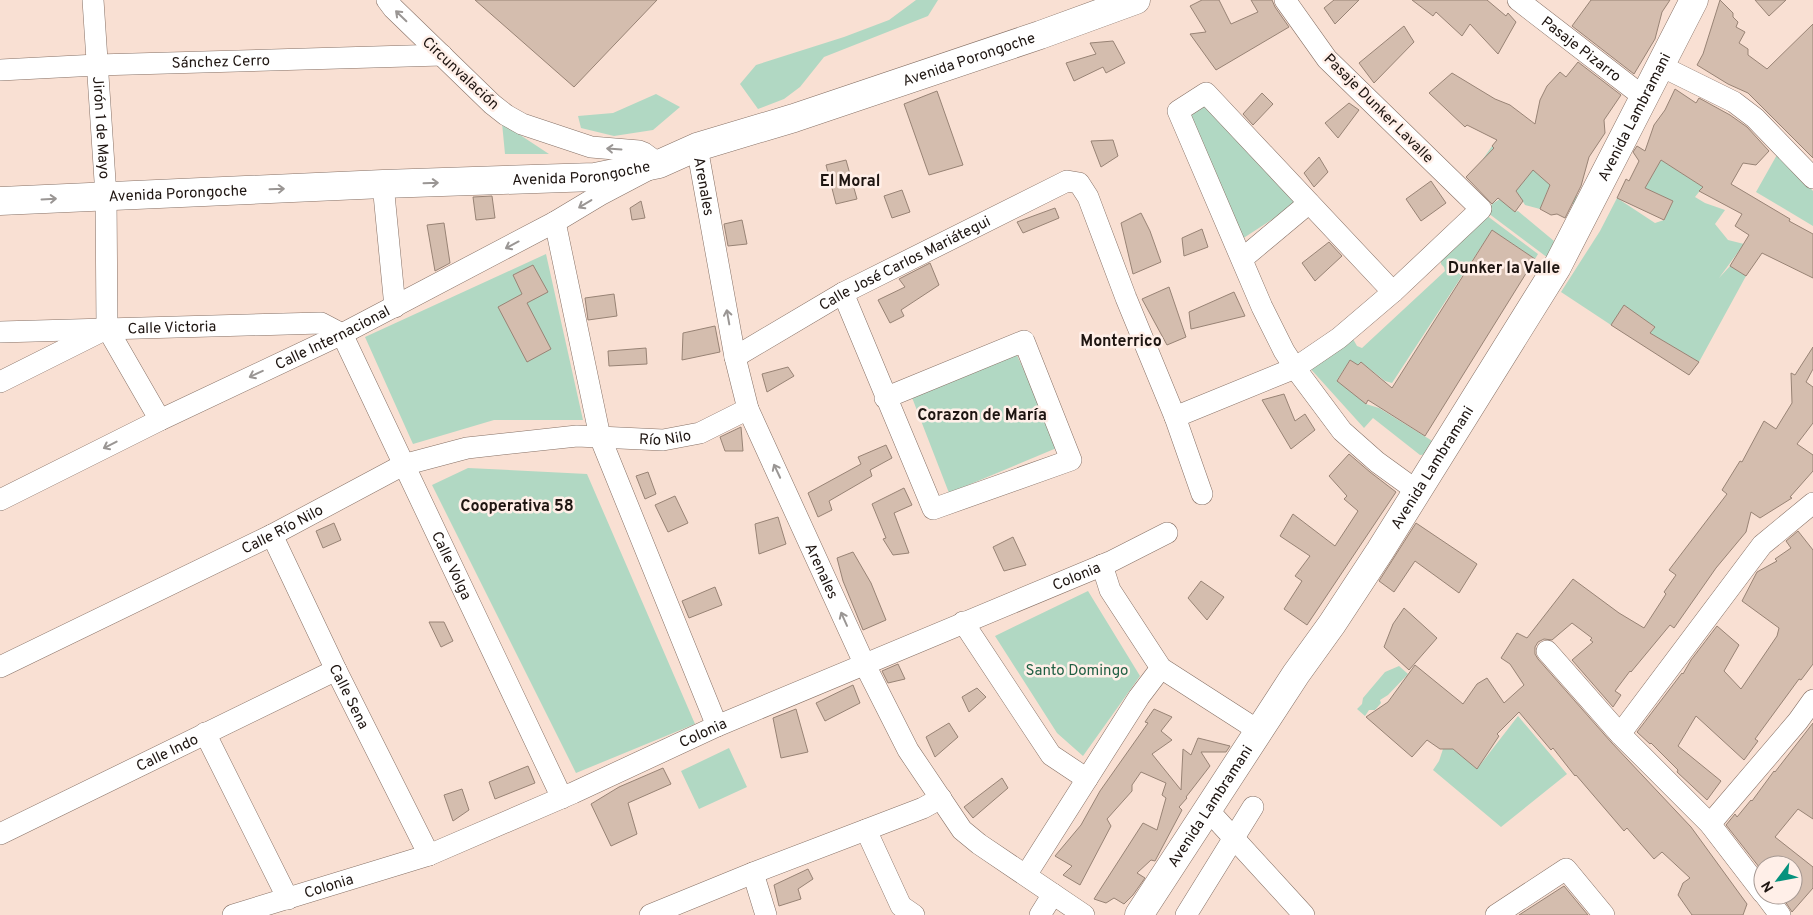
<svg xmlns="http://www.w3.org/2000/svg" width="1813" height="915" font-family="Overpass,sans-serif">
<style>
.green{fill:#b1d8c3}
.building{fill:#d4bdae;stroke:#988375}
.lines{fill:none;stroke-linecap:round;stroke-linejoin:round}
.minor-casing{stroke:#867065;stroke-width:22}
.major-casing{stroke:#867065;stroke-width:29}
.minor{stroke:#fff;stroke-width:21}
.major{stroke:#fff;stroke-width:28}
.oneway{stroke:#9a9694}
.labels{text-anchor:middle;stroke-width:5;stroke-linejoin:round;paint-order:stroke}
.street-label{font-size:15px;fill:#1e1511;stroke:#ffefe8}
.park-label{font-size:15px;fill:#1f5f43;stroke:#ffefe8}
.neighbourhood-label{font-size:16px;font-weight:bold;fill:#1e1511;stroke:#ffefe8}
</style>
<rect width="100%" height="100%" fill="#f9e0d3"/>
<path class="green" d="M916,0h22l-10,16 -104,41 -24,30 -16,12 -26,10 -18,-25 16,-19 88,-28 45,-17z
M656,94l24,13 -27,23 -39,6 -33,-8 -3,-12 35,-3z
M1209,100l93,100 -60,39 -56,-119z
M502,123l47,31h-44z
M1492,146c29,17 57,32 85,50l-3,9 -26,-16 -8,20 -15,-4 -13,-21 -29,-25z
M1778,153l35,38v35l-57,-34z
M1661,160l42,27 -8,10 10,6 20,7 -10,14 13,16 16,4 -25,34 11,-12 16,10 -47,86 -49,-29 5,-6 -30,-21 -14,19 -50,-33 39,-61 17,-33 38,25 9,-3 9,-19 -28,-13z
M1500,199l15,13 3,-1 36,30 -6,17 -60,-45 4,-9z
M1486,215l52,39 -3,5 -43,-29 -100,153 -7,-2 -24,-19 -3,3 -8,-5 -13,20 29,24 13,4 55,34 -4,12 -10,1 -47,-37 -9,10 -56,-62 45,-27 4,7 5,2 83,-77 -1,-4 -3,-3v-4z
M546,254l37,166h-89l-81,24 -48,-107z
M1010,340l49,107 -110,46 -43,-111z
M468,468l119,6 108,250 -119,49 -144,-288z
M1088,591l52,85 -57,80 -26,-23 -62,-97z
M1399,666l9,8 -20,21 -8,5 1,3 -6,7h-6l-4,6 -8,-7 5,-5 1,-6 22,-26z
M1518,716l49,58 -66,53 -68,-57 6,-9 4,-12h10l24,20z
M729,748l18,39 -48,22 -18,-38z"/>
<path class="building" d="M475,0h182l-83,87z
M1202,0h17l12,24 27,-12 -7,-12h21l3,7 14,20 -73,43 -26,-36 16,-2 -16,-26z
M1334,0h25l-24,24 -11,-16z
M1412,0h75l19,16 2,-3 8,9 -18,32 -28,-30 -8,12 -26,-24 -3,4z
M1591,0h79l-8,12 -7,27 -21,35 -62,-48z
M1720,0l13,13v4l5,5 -2,5 9,5 -6,11 9,6v6l19,14 46,-45v134l-65,-65 -20,-9 -31,-19 6,-11z
M1755,0h31l-17,16z
M1404,26l10,16 -40,41 -15,-20z
M1113,41l12,22 -19,10 -3,-6 -29,14 -8,-18 30,-9 -6,-11z
M1578,62l43,33 -17,25 1,13 -16,24 -8,29 -16,32 -8,-4 -6,1 -11,-6 10,-24 -17,-15 -17,21 7,10 -8,11 -17,-14 -6,6 -26,-27 28,-29 -2,-2 5,-6 -30,-15 -2,2 -36,-34 23,-20 43,26 15,6 25,19 5,-24 7,-14 13,-14 6,5z
M1675,89l21,14 3,-5 31,17 17,12 22,24 -13,14 -13,-2 -12,21 59,35 -1,2 24,13v44l-51,-25 -16,23 -16,-10 19,-31 -14,-9 7,-12 -43,-23 4,-4 -42,-27 -16,28 28,13 -9,19 -47,-22 9,-19 3,2 10,-20 -6,-9 4,-6 8,5 9,-26 11,-15z
M937,91l26,74 -34,10 -25,-71z
M1262,93l11,11 -20,21 -10,-11z
M1349,103l10,7 -21,28 -13,-15z
M1113,140l5,16 -17,11 -10,-26z
M1319,157l9,15 -14,15 -10,-14z
M846,160l11,39 -21,5 -10,-39z
M1431,181l15,22 -25,18 -15,-22z
M902,190l8,22 -18,6 -8,-22z
M492,196l3,22 -19,2 -3,-23z
M641,201l4,17 -13,2 -2,-12z
M1055,208l4,10 -36,15 -6,-11z
M1141,213l9,18 11,31 -28,12 -12,-51z
M742,220l5,24 -19,2 -4,-22z
M444,223l6,40 -15,8 -8,-46z
M1202,229l6,18 -24,9 -2,-18z
M1492,230l43,29 -110,177 -57,-36 -2,4 -29,-23 13,-21 8,5 3,-3 31,26z
M1329,242l13,14 -27,25 -13,-18z
M930,263l9,22 -38,25 3,6 -14,7 -12,-23 27,-13 -6,-8z
M533,265l15,27 -21,11 24,46 -24,13 -29,-55 24,-13 -9,-19z
M1169,287l17,50 -19,8 -25,-46z
M1234,292l11,24 -54,13 -2,-17z
M614,294l3,22 -29,4 -3,-22z
M1624,305l31,22 -5,6 49,29 -10,13 -78,-50z
M715,326l5,26 -38,8 1,-27z
M1813,347v22l-7,13 7,5v36l-16,21 16,11v16l-23,26 2,1 -32,20 -9,-6 -5,20 -30,36 -42,60 -4,-3 -39,47 -1,-1 -15,20 6,4 -8,12 -41,-47 21,-18 -3,-2 2,-2 -20,-15 -20,17 -8,-1 -6,3 -3,5v7l3,5 73,83 80,85 56,77 -4,11h-51l-14,-20 5,-12 7,-5 -28,-26 -8,7 -27,-31 -3,3 -48,-56 -1,1 -22,-28 -2,2 -32,-38 -22,22 2,2 -22,33 -24,-20h-13l-13,-9 -15,17 -46,-40 22,-15 27,-37 48,39 14,-20 10,-6 17,25 20,-18 -14,-21 -9,-6 16,-25 10,5 46,-59 46,34 25,15 22,-34 -2,-2 12,-17 -7,-5 58,-76 -5,-4 18,-29 2,1 22,-41 12,8 16,-26 -1,-30 4,2z
M646,348l1,16 -38,2 -1,-15z
M788,367l6,9 -27,16 -5,-18z
M1284,394l11,27 10,-7 10,16 -24,19 -29,-49z
M741,427l2,24h-18l-5,-14z
M886,445l6,13 -22,12 2,6 -43,25 3,9 -14,7 -10,-24 53,-29 -3,-7z
M1349,454l21,18 26,20 -89,133 -23,-16 18,-28 -7,-5 15,-20 -30,-20 13,-22 42,32 23,-35 -14,-12 3,-3 -18,-20z
M648,472l8,22 -11,5 -9,-23z
M904,488l8,17 -18,8 15,40 -16,2 -10,-16 3,-1 -14,-34z
M675,496l13,27 -20,9 -13,-27z
M778,517l8,27 -27,10 -4,-30z
M334,523l7,17 -18,8 -7,-17z
M1416,523l61,41 -18,29 -44,-32 -21,31 -15,-11z
M1798,531l15,19v114l-12,16 -2,-1 -44,60 3,2 -14,19 -48,-44 -18,30 43,35 -14,19 -30,-28 1,-2 -27,-27 -1,1 -13,-12 45,-59 1,1 8,-14 26,-34 22,19 -15,26 17,18 36,-53 2,-8 -37,-27 15,-29 20,-11 -2,-2 16,-11 -5,-7z
M1013,537l13,28 -22,6 -11,-24z
M853,552l18,31 15,37 -23,10 -20,-49 -6,-23z
M1201,581l23,16 -17,23 -19,-22z
M715,587l7,18 -33,13 -7,-17z
M1404,608l33,30 -28,32 -25,-23 9,-23z
M429,622h15l9,19 -12,6z
M898,664l7,15 -17,4 -6,-12z
M853,685l7,18 -35,18 -9,-18z
M977,688l9,9 -17,15 -7,-15z
M796,709l12,43 -27,6 -8,-40z
M1154,709l18,8 -11,14 11,9 -20,14 29,36 2,-41 8,6 7,-17 32,8 -4,6h-25l9,14 -24,31 1,1 -8,9 3,3 -27,51 -4,-1 -14,13 8,5 -12,17 -9,9 -10,-6 -8,5 -12,-4 49,-76 14,7 9,-32 -4,-3 4,-12 -25,-11 -9,13v6l-25,28 4,7 -31,59 -17,-10 9,-9 -17,-10 26,-31 19,-34 48,-68 -3,-1z
M949,723l9,14 -23,20 -9,-20z
M1813,723v96l-15,-10 -23,28 38,30v21l-21,24 -11,-17h12v-30h-30v7l-37,-47 9,-11 2,3 14,-17 1,1 22,-30 1,1z
M528,766l7,17 -40,16 -6,-17z
M663,768l8,16 -43,19 9,31 -26,12 -20,-42 28,-17z
M1002,778l6,10 -35,30 -9,-11z
M462,789l7,21 -16,11 -9,-26z
M808,869l5,10 -15,10 3,10 -22,7 -5,-21z
M1564,886l24,29h-69z"/>
<g class="lines">
<g class="minor-casing">
<g id="minor">
<path id="s1" d="M93,0l13,196 1,132 53,92"/>
<path id="s2" d="M1518,0l127,98"/>
<path d="M1661,66l73,36 21,16 58,60"/>
<path id="s3" d="M0,70l97,-5 345,-10"/>
<path id="s4" d="M697,147l38,210 13,52 116,254 44,87 54,80 17,14 105,71"/>
<path d="M383,184l12,123"/>
<path d="M555,222l45,215 117,289"/>
<path d="M1242,259l67,-56"/>
<path d="M1393,292l-187,-199 -28,18 84,196 22,44 11,17 47,63 35,31 40,29"/>
<path d="M843,293l90,216 138,-49 -47,-119 -139,57"/>
<path id="s5" d="M0,332l321,-9 21,11 220,464"/>
<path id="s6" d="M735,357l108,-64 224,-112 12,2 9,14 38,101 49,119 27,77"/>
<path d="M0,382l100,-50"/>
<path d="M1175,417l120,-49 44,-30 54,-46 88,-83 -154,-150 -42,-59"/>
<path id="s7" d="M0,500l160,-80 182,-86 213,-112 45,-27 59,-31 -15,-11 -5,-2 -48,-4 -69,-23 -16,-9 -14,-11 -99,-96 -6,-8"/>
<path id="s8" d="M272,535l64,135 93,185"/>
<path d="M1102,565l8,25 51,78 98,63"/>
<path d="M963,622l88,133 36,24"/>
<path d="M1547,651l73,83 90,90 53,69"/>
<path id="s9" d="M0,667l272,-132 131,-70 64,-17 110,-12 86,4 37,-7 48,-24"/>
<path d="M205,733l83,166"/>
<path d="M1620,734l142,-189 51,-42"/>
<path d="M1208,810l96,105"/>
<path d="M1710,824l88,-103 15,-21"/>
<path d="M866,830l35,76 13,9"/>
<path id="s10" d="M0,834l336,-164"/>
<path d="M753,873l13,42"/>
<path d="M1026,875l113,-178 22,-29"/>
<path d="M1765,895l15,20"/>
<path id="s11" d="M233,915l196,-60 144,-62 144,-67 393,-164 57,-29"/>
<path d="M650,915l103,-42 170,-65 18,-10"/>
<path d="M1040,915l13,-21"/>
<path d="M1186,915l67,-108"/>
<path d="M1496,915l70,-46 38,46"/>
</g>
</g>
<g class="major-casing">
<g id="major">
<path id="s12" d="M0,201l383,-17 212,-7 64,-13 38,-17 97,-29 246,-83 96,-35"/>
<path id="s13" d="M1139,915l157,-241 36,-50 48,-73 177,-284 137,-267"/>
</g>
</g>
<use href="#minor" class="minor"/>
<use href="#major" class="major"/>
</g>
<defs><path id="oneway-shaft" d="M-6 0H5M1.5-3L5.5 0L1.5 3" fill="none" stroke-width="1.6" stroke-linecap="round" stroke-linejoin="round" transform="scale(1.25)"/></defs>
<g class="oneway">
<use href="#oneway-shaft" transform="translate(401 16) rotate(-136)"/>
<use href="#oneway-shaft" transform="translate(614 149) rotate(-176)"/>
<use href="#oneway-shaft" transform="translate(431 183) rotate(-2)"/>
<use href="#oneway-shaft" transform="translate(277 189) rotate(-2)"/>
<use href="#oneway-shaft" transform="translate(49 199) rotate(-3)"/>
<use href="#oneway-shaft" transform="translate(585 204) rotate(149)"/>
<use href="#oneway-shaft" transform="translate(512 245) rotate(152)"/>
<use href="#oneway-shaft" transform="translate(728 317) rotate(-100)"/>
<use href="#oneway-shaft" transform="translate(256 374) rotate(155)"/>
<use href="#oneway-shaft" transform="translate(110 445) rotate(153)"/>
<use href="#oneway-shaft" transform="translate(777 471) rotate(-115)"/>
<use href="#oneway-shaft" transform="translate(844 619) rotate(-114)"/>
</g>
<g class="labels">
<g class="street-label">
<text dy="5" stroke="none"><textPath href="#s2" startOffset="80">Pasaje Pizarro</textPath></text>
<text dy="5" stroke="none"><textPath href="#s12" startOffset="988">Avenida Porongoche</textPath></text>
<text dy="5" stroke="none"><textPath href="#s3" startOffset="221">Sánchez Cerro</textPath></text>
<text transform="translate(461 73) rotate(43)" y="5">Circunvalación</text>
<text transform="translate(1379 108) rotate(45)" y="5">Pasaje Dunker Lavalle</text>
<text dy="5" stroke="none"><textPath href="#s13" startOffset="940">Avenida Lambramani</textPath></text>
<text dy="5" stroke="none"><textPath href="#s1" startOffset="128">Jirón 1 de Mayo</textPath></text>
<text dy="5" stroke="none"><textPath href="#s12" startOffset="582">Avenida Porongoche</textPath></text>
<text dy="5" stroke="none"><textPath href="#s4" startOffset="40">Arenales</textPath></text>
<text dy="5" stroke="none"><textPath href="#s12" startOffset="178">Avenida Porongoche</textPath></text>
<text dy="5" stroke="none"><textPath href="#s6" startOffset="194">Calle José Carlos Mariátegui</textPath></text>
<text dy="5" stroke="none"><textPath href="#s5" startOffset="172">Calle Victoria</textPath></text>
<text dy="5" stroke="none"><textPath href="#s7" startOffset="370">Calle Internacional</textPath></text>
<text dy="5" stroke="none"><textPath href="#s9" startOffset="716">Río Nilo</textPath></text>
<text dy="5" stroke="none"><textPath href="#s13" startOffset="535">Avenida Lambramani</textPath></text>
<text dy="5" stroke="none"><textPath href="#s9" startOffset="314">Calle Río Nilo</textPath></text>
<text dy="5" stroke="none"><textPath href="#s5" startOffset="601">Calle Volga</textPath></text>
<text dy="5" stroke="none"><textPath href="#s4" startOffset="445">Arenales</textPath></text>
<text dy="5" stroke="none"><textPath href="#s11" startOffset="910">Colonia</textPath></text>
<text dy="5" stroke="none"><textPath href="#s8" startOffset="179">Calle Sena</textPath></text>
<text dy="5" stroke="none"><textPath href="#s11" startOffset="505">Colonia</textPath></text>
<text dy="5" stroke="none"><textPath href="#s10" startOffset="186">Calle Indo</textPath></text>
<text dy="5" stroke="none"><textPath href="#s13" startOffset="130">Avenida Lambramani</textPath></text>
<text dy="5" stroke="none"><textPath href="#s11" startOffset="100">Colonia</textPath></text>
</g>
<g class="park-label">
<text x="1077" y="675">Santo Domingo</text>
</g>
<g class="neighbourhood-label">
<text x="850" y="186">El Moral</text>
<text x="1504" y="273">Dunker la Valle</text>
<text x="1121" y="346">Monterrico</text>
<text x="982" y="420">Corazon de María</text>
<text x="517" y="511">Cooperativa 58</text>
</g>
</g>
<g transform="translate(1778 880) rotate(238)"><circle r="24" fill="#ffefe8" stroke="#a59892"/>
<path d="M0-4L9 19L0 12L-9 19Z" fill="#05927d"/>
<text y="-8" font-size="14" font-weight="bold" text-anchor="middle" fill="#1e1511">N</text>
</g>
</svg>
